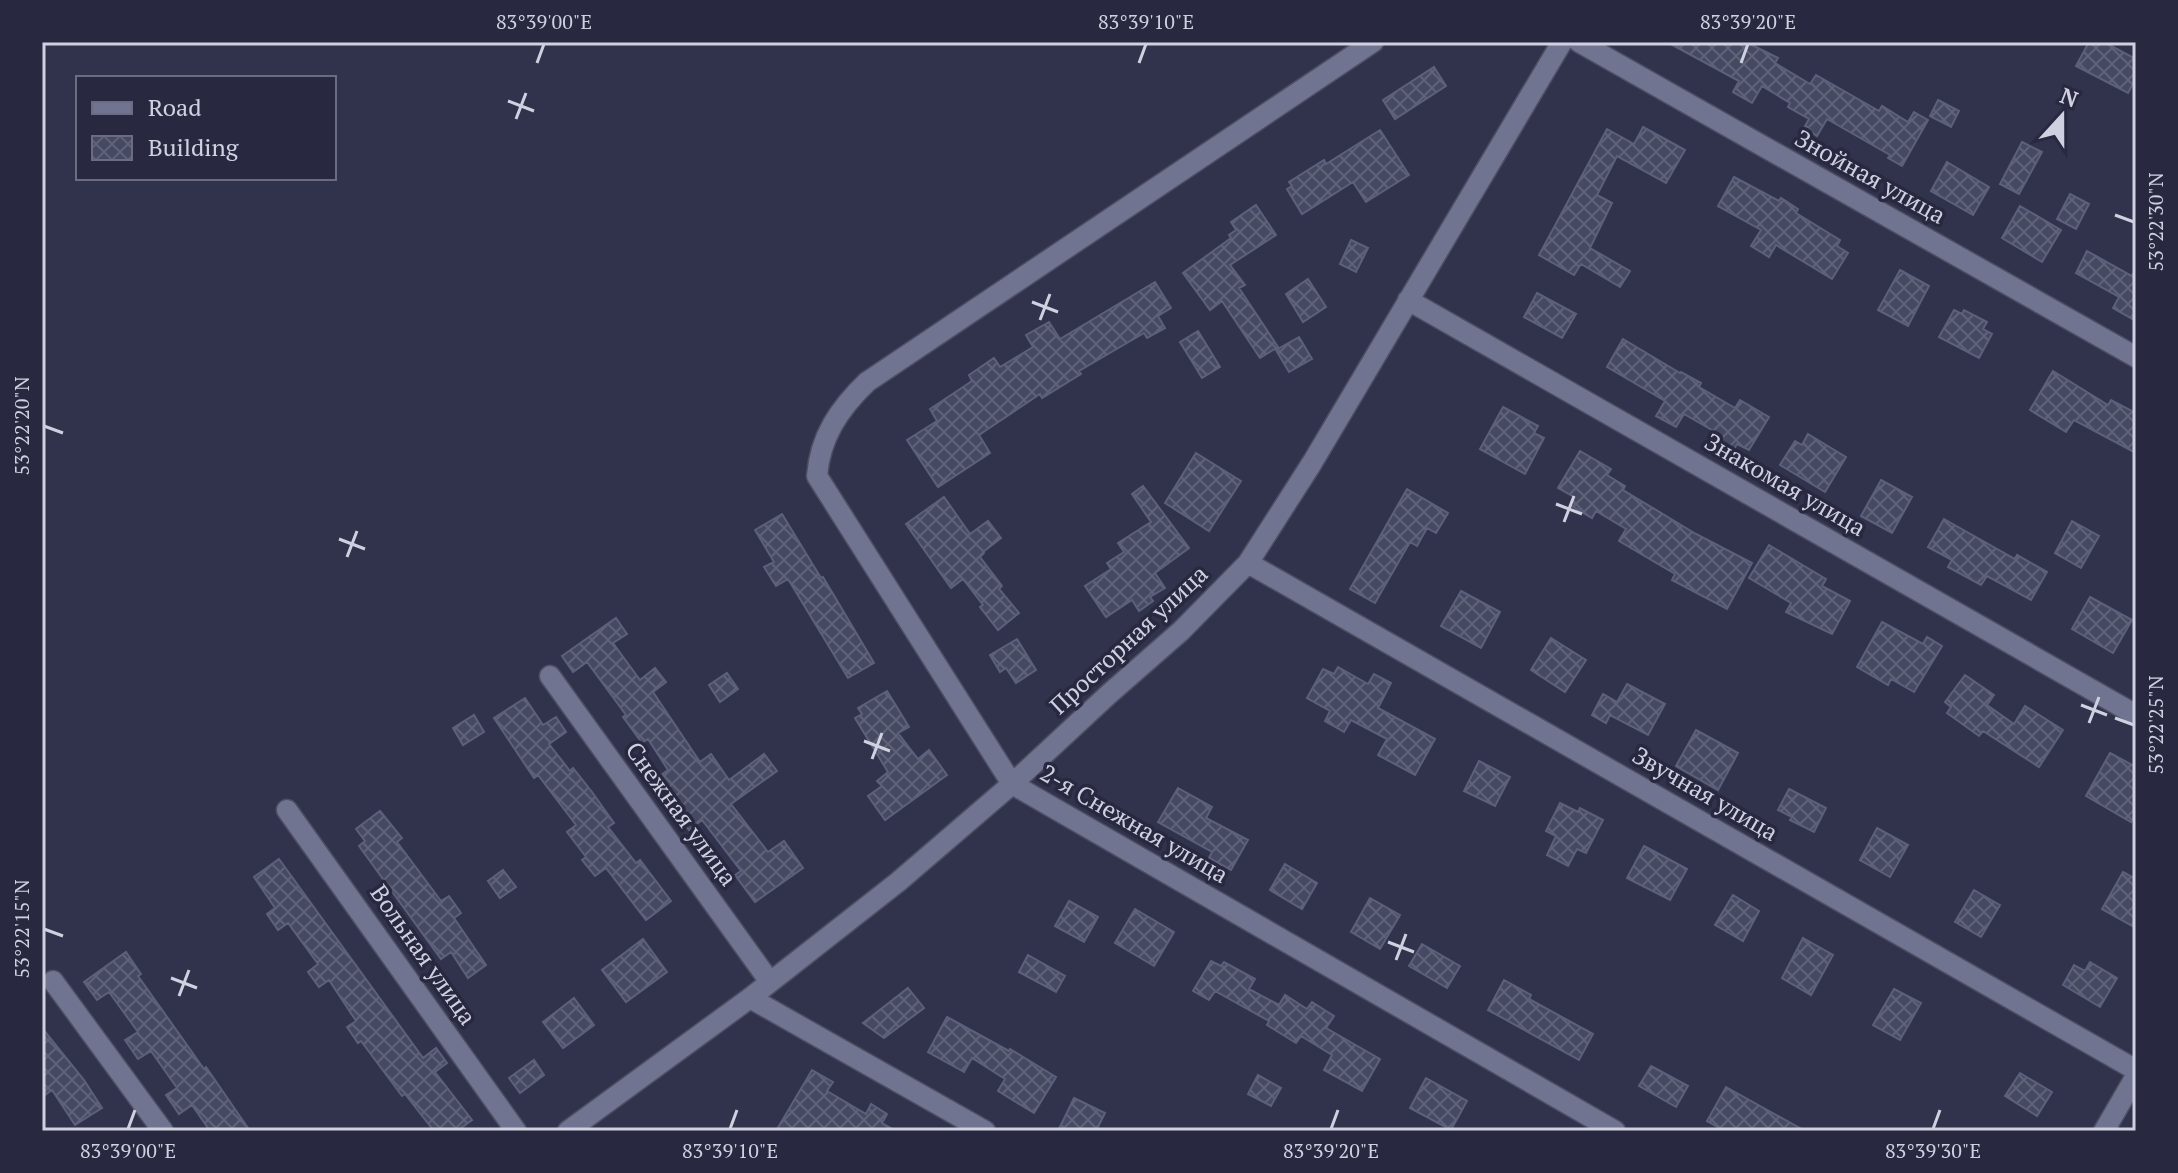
<svg xmlns="http://www.w3.org/2000/svg" width="2178" height="1173" font-family="'PT Serif',serif">
<style>
.building{fill:url(#building-cross-hatch);stroke:#5d607b;stroke-width:2}
.lines{fill:none;stroke-linecap:round;stroke-linejoin:round}
.minor-casing{stroke:#4d4e62;stroke-width:23}
.minor{stroke:#717490;stroke-width:20}
.ticks{fill:none;stroke:#cfd1e1;stroke-width:3}
.labels{text-anchor:middle;stroke-width:7;stroke-linejoin:round;paint-order:stroke}
.street-label{font-size:24px;fill:#cfd1e1;stroke:#282941}
.neatline{fill:none;stroke:#cfd1e1;stroke-width:3}
.ticks-label{font-size:20px;text-anchor:middle;fill:#cfd1e1}
</style>
<defs>
<pattern id="building-cross-hatch" width="8" height="8" patternUnits="userSpaceOnUse" patternTransform="scale(2)"><rect width="8" height="8" fill="#464962"/><path d="M0 0l8 8M0 8l8-8" fill="none" stroke="#606278"/></pattern>
</defs>
<rect width="100%" height="100%" fill="#31334c"/>
<path class="building" d="M1667,42h79l32,16 -3,5 35,21 6,-9 63,36 3,-5 26,16 6,-10 14,8 -26,46 -14,-8 2,-3 -63,-36 -10,17 -13,-8 5,-9 -21,-12 2,-4 -28,-17 -10,17 -19,-11 6,-11z
M2089,42h15l32,17v19l-8,15 -52,-27z
M1434,67l12,19 -51,33 -12,-19z
M1938,100l21,11 -8,16 -21,-11z
M1643,127l42,23 -19,33 -49,-27 -20,39 15,8 -22,45 40,23 -10,16 -39,-23 -7,11 -35,-20 68,-126 27,15z
M1380,130l29,45 -43,27 -13,-20 -51,32 -15,-25 5,-3 -3,-4 35,-22 2,4z
M2022,142l20,10 -23,42 -19,-10z
M1947,162l42,25 -16,28 -42,-24z
M1734,177l45,24 2,-3 17,11 -2,4 44,27 -3,6 11,7 -16,26 -56,-34 -7,12 -18,-11 10,-16 -43,-24z
M2070,194l19,10 -13,25 -19,-10z
M1256,205l20,30 -46,30 15,20 -6,3 39,59 -18,11 -38,-57 -12,9 -27,-37 48,-35 -2,-3 7,-5 -5,-8z
M2020,206l41,24 -19,32 -40,-24z
M1351,240l17,8 -12,24 -16,-8z
M2087,251l45,25 4,-8v53l-23,-13 6,-11 -43,-24z
M1900,270l29,16 -21,40 -30,-16z
M1308,279l18,28 -23,15 -17,-28z
M1155,282l16,26 -13,8 7,12 -18,10 -3,-5 -65,38 2,3 -39,24 -2,-4 -61,41 11,18 -52,34 -31,-47 30,-19 -7,-12 42,-28 -3,-6 25,-17 6,9 33,-20 -7,-12 23,-13 11,17z
M1537,293l39,21 -14,24 -38,-21z
M1954,310l8,4 2,-4 23,12 -4,7 9,5 -13,24 -40,-21z
M1198,331l22,36 -18,11 -22,-36z
M1299,337l13,22 -23,13 -13,-22z
M1623,339l57,34 1,-1 20,11 -2,4 36,21 5,-8 29,17 -20,33 -12,-6 -4,7 -20,-11 4,-7 -33,-19 -8,13 -20,-11 9,-15 -58,-34z
M2053,371l55,34 3,-5 25,13v40l-62,-33 -8,12 -36,-22z
M1503,407l35,19 -4,7 10,5 -19,36 -45,-25z
M1808,434l38,23 -21,35 -45,-27 15,-24 7,4z
M1580,451l31,18 -4,6 18,11 -2,4 73,44 56,29 -25,46 -55,-29 3,-6 -56,-33 7,-12 -30,-18 -4,7 -22,-13 4,-8 -16,-9z
M1196,453l45,28 -32,50 -44,-28z
M1881,480l31,17 -20,36 -31,-17z
M1143,486l46,62 -34,25 10,15 -15,9 3,4 -14,10 -7,-11 -26,17 -21,-31 26,-17 -4,-6 17,-11 -6,-9 33,-21 -19,-28z
M1407,489l41,24 -12,20 -9,-5 -10,18 -7,-4 -35,61 -25,-14z
M944,497l26,37 18,-13 13,17 -18,14 1,1 -4,4 22,29 -3,3 20,24 -21,17 -18,-23 3,-2 -20,-26 -12,9 -45,-64z
M782,514l39,64 2,-1 51,86 -26,15 -60,-99 -12,7 -12,-19 10,-5 -19,-32z
M1944,519l71,40 2,-4 30,17 -16,28 -44,-24 -6,9 -33,-18 4,-7 -24,-13z
M2072,521l27,15 -18,32 -26,-15z
M1769,545l57,34 -4,7 28,15 -18,33 -46,-22 5,-9 -42,-25z
M1461,591l39,21 -19,36 -40,-22z
M2090,597l42,23 -19,33 -41,-24z
M616,618l11,16 -14,9 27,37 15,-12 11,14 -13,10 47,70 11,-8 18,26 35,-26 13,17 -46,33 37,48 16,-11 19,27 -48,34 -20,-27 6,-4 -39,-51 -13,10 -10,-14 6,-5 -24,-36 7,-5 -20,-31 -6,4 -19,-26 3,-2 -39,-53 -14,10 -11,-16z
M1882,622l41,22 4,-7 15,9 -28,46 -23,-13 -3,6 -31,-18z
M1551,638l35,22 -21,32 -34,-22z
M1017,639l19,31 -20,13 -10,-15 -6,4 -10,-17z
M1338,667l30,17 6,-10 17,9 -13,25 57,31 -20,36 -37,-20 9,-16 -36,-19 -7,12 -19,-11 5,-10 -23,-13 16,-29 11,5z
M727,673l11,16 -18,13 -11,-17z
M1965,675l29,20 -7,10 27,19 11,-18 38,24 -24,37 -56,-36 -4,5 -32,-23 4,-6 -6,-5z
M1627,684l38,20 -17,31 -38,-20 -4,8 -14,-8 11,-21 14,8z
M887,691l22,36 -11,6 20,26 11,-9 18,25 -62,45 -17,-24 14,-10 -5,-5 11,-9 -33,-54 7,-4 -4,-6z
M525,698l18,27 13,-8 10,15 -17,12 21,27 3,-3 19,24 22,31 -6,4 28,36 4,-3 31,41 -25,19 -40,-52 -11,8 -13,-16 4,-3 -19,-25 9,-7 -38,-50 -4,3 -40,-60z
M474,715l10,17 -21,13 -10,-17z
M1696,730l42,23 -20,37 -42,-24z
M2110,753l26,14v45l-5,10 -45,-26z
M1479,761l31,16 -15,29 -31,-15z
M1178,788l34,19 -6,11 42,22 -17,30 -22,-12 3,-6 -54,-30z
M1789,789l37,19 -12,24 -24,-12 2,-3 -14,-7z
M1560,803l18,9 2,-4 23,12 -17,33 -9,-4 -9,17 -21,-11 9,-19 -10,-5z
M380,811l22,27 -5,4 44,59 8,-5 12,17 -7,5 32,47 -18,13 -17,-26 -10,7 -82,-113 6,-5 -9,-12z
M1877,828l31,17 -18,32 -30,-17z
M1644,846l43,23 -17,31 -43,-22z
M279,859l144,199 13,-10 11,15 -12,9 37,48 -15,11h-23l-29,-37 -3,2 -41,-55 -3,2 -11,-16 9,-6 -27,-41 -10,7 -11,-15 10,-8 -30,-41 -10,7 -11,-16 8,-6 -21,-31z
M1285,864l32,19 -15,26 -32,-19z
M503,870l13,17 -16,11 -12,-17z
M2123,872l13,7v49l-34,-19z
M1974,890l26,15 -19,32 -26,-15z
M1733,895l26,16 -16,30 -28,-16z
M1370,898l30,17 -20,34 -29,-17z
M1069,901l29,16 -14,25 -29,-16z
M1135,909l39,23 -20,34 -39,-23z
M1803,938l30,17 -22,40 -29,-17z
M643,939l24,33 -41,30 -24,-32z
M1422,944l38,22 -13,22 -38,-22z
M126,952l15,22 -3,2 66,93 2,-2 44,64h-40l-18,-26 -13,9 -13,-19 11,-7 -26,-37 -13,8 -13,-19 13,-8 -29,-40 -12,8 -13,-18z
M1028,955l37,21 -9,16 -37,-20z
M1211,961l10,5 3,-4 31,17 -6,10 30,16 6,-10 22,14 5,-7 22,14 -8,12 54,31 -18,32 -38,-21 8,-15 -31,-19 -5,7 -29,-18 2,-4 -54,-30 -6,9 -16,-9z
M2090,962l27,16 -17,29 -37,-22 11,-20 11,6z
M1504,980l27,15 -2,4 64,35 -14,26 -91,-50z
M908,988l16,20 -40,30 -21,-15z
M1894,989l27,14 -21,37 -27,-15z
M574,998l20,27 -31,23 -20,-26z
M947,1017l62,34 1,-2 46,28 -22,36 -36,-22 7,-12 -33,-21 -8,14 -36,-20z
M42,1028l42,52 18,28 -27,17 -23,-35 -10,7z
M534,1060l10,15 -24,18 -11,-15z
M1651,1066l37,20 -12,21 -37,-21z
M812,1070l21,12 -6,9 39,23 5,-10 16,10 -5,9 14,8h-120z
M2020,1073l32,19 -15,24 -32,-20z
M1258,1075l23,13 -10,18 -23,-12z
M1426,1078l41,23 -16,29 -41,-22z
M1726,1087l79,44h-80l-18,-10z
M1074,1098l31,15 -9,18h-38z"/>
<g class="lines">
<g class="minor-casing">
<path id="minor" d="M1373,42l-506,340c-28,27 -47,55 -50,94l195,308 603,347
M1579,42l557,315
M1408,300l728,415
M1248,563l888,507
M550,676l220,306
M287,810l229,321
M53,981l110,150
M750,998l235,133
M568,1131l182,-133 148,-116 114,-98 97,-90 72,-63 67,-68 64,-100 250,-421
M2104,1131l32,-55"/>
</g>
<use href="#minor" class="minor"/>
</g>
<path class="ticks" d="M537,63l7,-19M1139,63l7,-19M1741,63l7,-19M508,101l26,10M516,119l10,-26M2115,215l19,7M1032,302l26,10M1040,320l10,-26M44,426l19,7M1556,504l26,10M1564,522l10,-26M339,539l26,10M347,557l10,-26M2081,705l26,10M2115,718l19,7M2089,723l10,-26M864,741l26,10M872,759l10,-26M44,929l19,7M1388,942l26,10M1396,960l10,-26M171,978l26,10M179,996l10,-26M128,1129l7,-19M730,1129l7,-19M1331,1129l7,-19M1933,1129l7,-19"/>
<g class="labels">
<g class="street-label">
<text transform="translate(1870 177) rotate(29)" y="8">Знойная улица</text>
<text transform="translate(1785 485) rotate(30)" y="8">Знакомая улица</text>
<text transform="translate(1129 640) rotate(-43)" y="8">Просторная улица</text>
<text transform="translate(1705 794) rotate(30)" y="8">Звучная улица</text>
<text transform="translate(681 814) rotate(54)" y="8">Снежная улица</text>
<text transform="translate(1134 824) rotate(30)" y="8">2-я Снежная улица</text>
<text transform="translate(423 955) rotate(55)" y="8">Вольная улица</text>
</g>
</g>
<rect width="2178" height="1173" fill="none" stroke="#282941" stroke-width="88"/>
<rect x="76" y="76" width="260" height="104" fill="#282941" stroke="#6b6c81" stroke-width="2"/>
<rect x="92" y="102" width="40" height="12" fill="#717490" stroke="#6b6c81" stroke-width="2"/>
<text x="148" y="116" font-size="24" fill="#cfd1e1">Road</text>
<rect x="92" y="136" width="40" height="24" fill="url(#building-cross-hatch)" stroke="#6b6c81" stroke-width="2"/>
<text x="148" y="156" font-size="24" fill="#cfd1e1">Building</text>
<g transform="translate(2062 116) rotate(21)" stroke="#282941" stroke-width="6" paint-order="stroke">
<path d="M0-6L14 30L0 20L-14 30Z" fill="#cfd1e1"/>
<text y="-12" font-size="22" font-weight="bold" text-anchor="middle" fill="#cfd1e1">N</text>
</g>
<rect x="44" y="44" width="2090" height="1085" class="neatline"/>
<g class="ticks-label">
<text x="544" y="29">83°39'00"E</text>
<text x="1146" y="29">83°39'10"E</text>
<text x="1748" y="29">83°39'20"E</text>
<text transform="translate(2156 222) rotate(-90)" y="7">53°22'30"N</text>
<text transform="translate(22 426) rotate(-90)" y="7">53°22'20"N</text>
<text transform="translate(2156 725) rotate(-90)" y="7">53°22'25"N</text>
<text transform="translate(22 929) rotate(-90)" y="7">53°22'15"N</text>
<text x="128" y="1158">83°39'00"E</text>
<text x="730" y="1158">83°39'10"E</text>
<text x="1331" y="1158">83°39'20"E</text>
<text x="1933" y="1158">83°39'30"E</text>
</g>
</svg>
